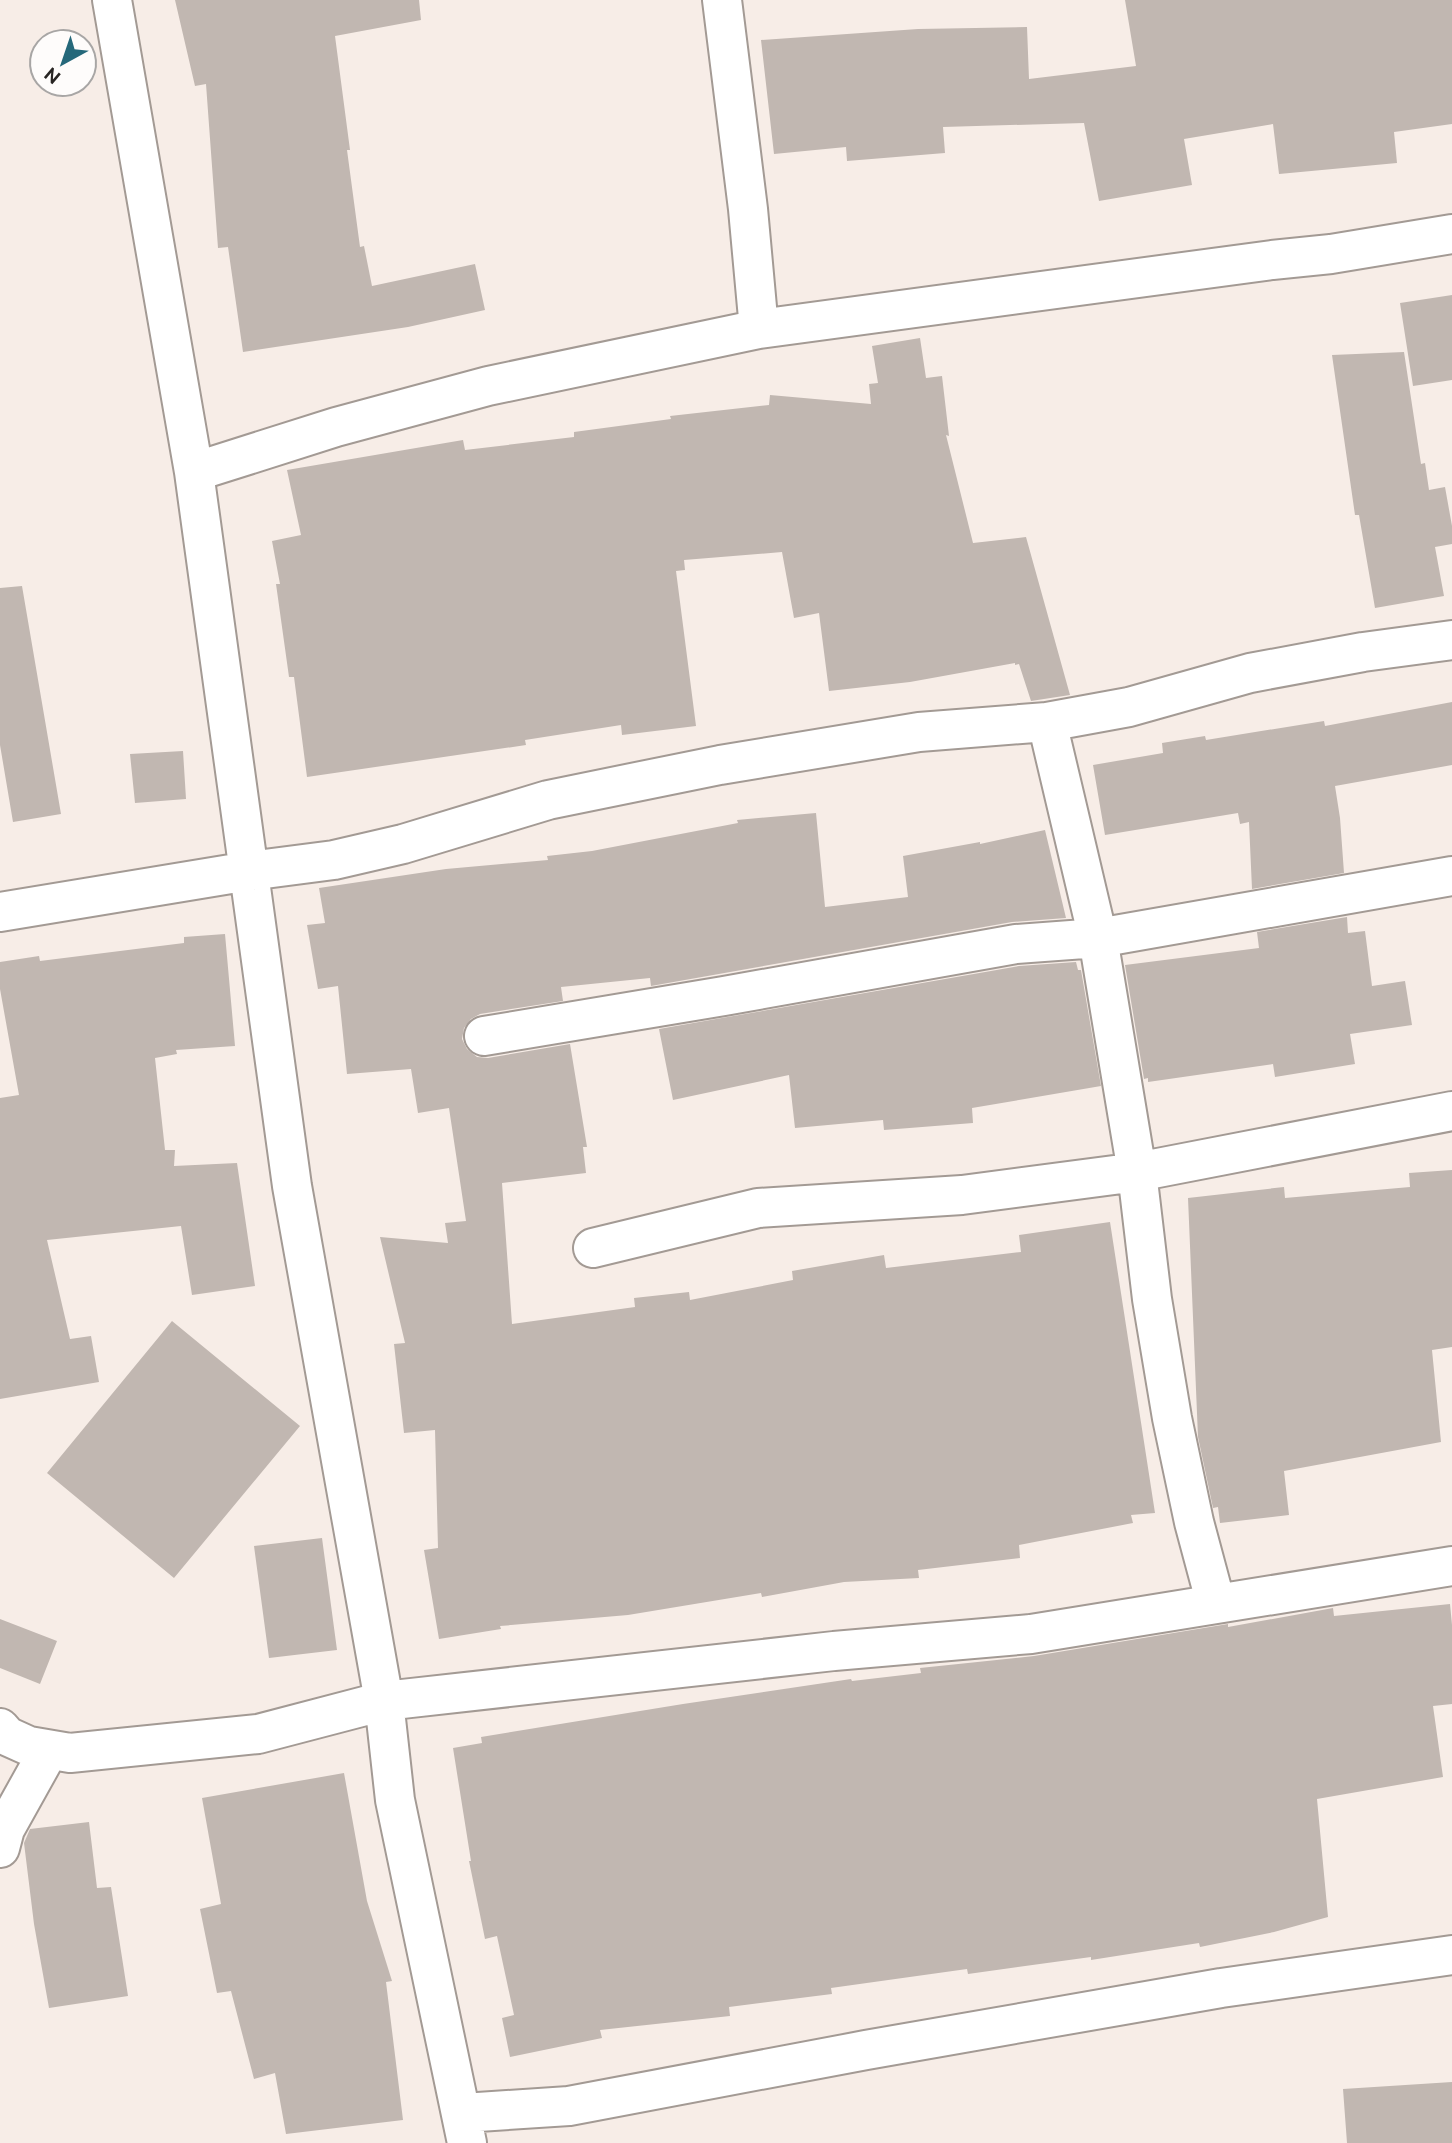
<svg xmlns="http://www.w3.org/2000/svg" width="1452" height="2143" font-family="Ubuntu,sans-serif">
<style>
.building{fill:#c1b7b1}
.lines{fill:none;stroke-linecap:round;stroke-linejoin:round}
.minor-casing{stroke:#a39a94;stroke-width:42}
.minor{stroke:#fff;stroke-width:38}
</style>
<rect width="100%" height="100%" fill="#f7ede7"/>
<path class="building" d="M175,0h244l2,20 -86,16 15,114h-3l13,97 4,-1 8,40 103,-22 10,46 -77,17 -165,25 -15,-105 -10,1 -12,-164 -11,2z
M1125,0h327v124l-58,8 3,31 -118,11 -6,-50 -89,15 8,46 -93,16 -15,-78 -141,4 2,26 -98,8 -1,-14 -72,7 -13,-114 157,-11 109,-2 2,52 107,-13z
M1452,295v85l-39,6 -13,-83z
M920,338l6,40 16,-2 7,60 -3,-1 27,108 53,-6 44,158 -39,6 -12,-37 -4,1v-2l-105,19 -81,9 -10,-78 -25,5 -12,-66 -98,8 1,10 -9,1 20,155 -74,9 -1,-10 -96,15 1,5 -219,32 -13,-100h-5l-13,-93h4l-8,-43 29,-6 -14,-65 176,-30 2,10 109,-13v-5l97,-13 -1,-3 99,-11 1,-10 101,9 -2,-20 9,-1 -6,-37z
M1404,352l17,112 4,-1 4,27 16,-3 7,39v18l-17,3 9,49 -69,12 -16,-93h-4l-23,-160z
M22,586l39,228 -48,8 -13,-77v-157z
M1452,702v63l-117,21 5,32 4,55 -92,16 -3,-67 -9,2 -2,-11 -133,22 -12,-70 70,-12 -1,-10 43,-7 1,4 118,-19 1,5z
M183,751l3,48 -51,4 -5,-49z
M816,813l9,94 83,-10 -5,-41 77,-14v2l65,-14 21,88 -54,4 -361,64 -1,-8 -89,9 2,14 -83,13 -9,5 -7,9 -2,11 5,10 10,8 11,1 82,-14 17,103h-4l3,26 -84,10 10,141 123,-17 -1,-9 55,-6 1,8 103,-20 -1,-9 92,-16 2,13 135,-16 -2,-17 91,-13 45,291 -24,2 2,8 -114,22 1,13 -102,12 1,8 -75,4 -82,15 -1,-4 -133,22 -128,11 1,3 -62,10 -15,-89 14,-2 -3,-118 -31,3 -10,-89 11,-1 -25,-106 68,6 -3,-20 21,-2 -17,-113 -31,5 -7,-44 -64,5 -9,-88 -20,3 -11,-64 18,-2 -6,-35 127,-19 102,-9 -1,-4 45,-5 146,-28 -1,-3z
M1347,917l1,16 17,-2 7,55 33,-5 7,44 -62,9 5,30 -80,13 -2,-13 -125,18v-4l-4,1 -19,-114 134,-17 -2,-16z
M225,934l10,112 -59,4 1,4 -22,4 10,92h10l-1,16 63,-3 18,123 -63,9 -11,-69 -134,14 23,99 21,-3 8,46 -99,17v-301l19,-3 -19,-106v-27l39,-6 1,5 144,-18v-6z
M1076,962l2,8h3l20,116 -129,22 1,15 -89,7 -1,-10 -88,8 -6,-53 -116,25 -14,-71 360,-63z
M1452,1170v177l-20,3 9,92 -157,29 5,44 -69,8 -2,-16 -5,1 -15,-71 -10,-239 96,-11 1,11 125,-11 -1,-14z
M172,1321l128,105 -126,152 -127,-105z
M322,1538l15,112 -68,8 -15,-112z
M1450,1604l2,21v79l-19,2 10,71 -126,22 11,118 -54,15 -74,15 -1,-4 -108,17v-3l-123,17 -1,-5 -136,19 1,6 -103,13 1,9 -130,14 2,8 -92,19 -8,-39 12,-3 -17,-79 -12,3 -16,-78h2l-18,-113 29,-5 -1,-6 202,-33 168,-25 1,2 69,-8 -1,-5 114,-12 194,-32v3l105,-19 1,8z
M0,1619l57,22 -17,43 -40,-16z
M344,1773l23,128 25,80 -6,1 17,138 -117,14 -11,-61 -21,6 -23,-88 -14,2 -17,-84 21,-5 -19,-106z
M89,1822l8,66 14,-1 17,109 -79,12 -15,-84 -10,-81 6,-14z
M1452,2082v61h-105l-4,-54z"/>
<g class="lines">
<g class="minor-casing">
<path id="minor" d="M112,0l82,472 98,714 92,515 11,99 72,343
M722,0l26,209 11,120
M194,472l142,-45 152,-41 271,-57 513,-69 59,-6 121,-20
M1047,722l51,216 39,234 15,127 20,119 22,104 22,82
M0,912l249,-41 85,-11 69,-16 145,-44 172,-35 199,-33 128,-10 82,-15 121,-34 113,-21 89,-12
M484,1036l240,-40 292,-52 82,-6 354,-62
M593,1248l165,-40 204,-13 175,-23 315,-61
M0,1728l7,8 22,10 41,7 188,-19 126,-33 450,-50 197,-17 421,-68
M0,1848l5,-19 44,-79
M463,2113l106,-7 297,-56 355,-62 231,-33"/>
</g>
<use href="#minor" class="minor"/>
</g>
<g transform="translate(63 63) rotate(220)"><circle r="33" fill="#fefcfb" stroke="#a8a6a5" stroke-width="2"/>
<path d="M0-5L12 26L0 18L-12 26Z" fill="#25687a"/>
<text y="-10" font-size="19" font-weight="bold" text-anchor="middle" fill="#282523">N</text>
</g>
</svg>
